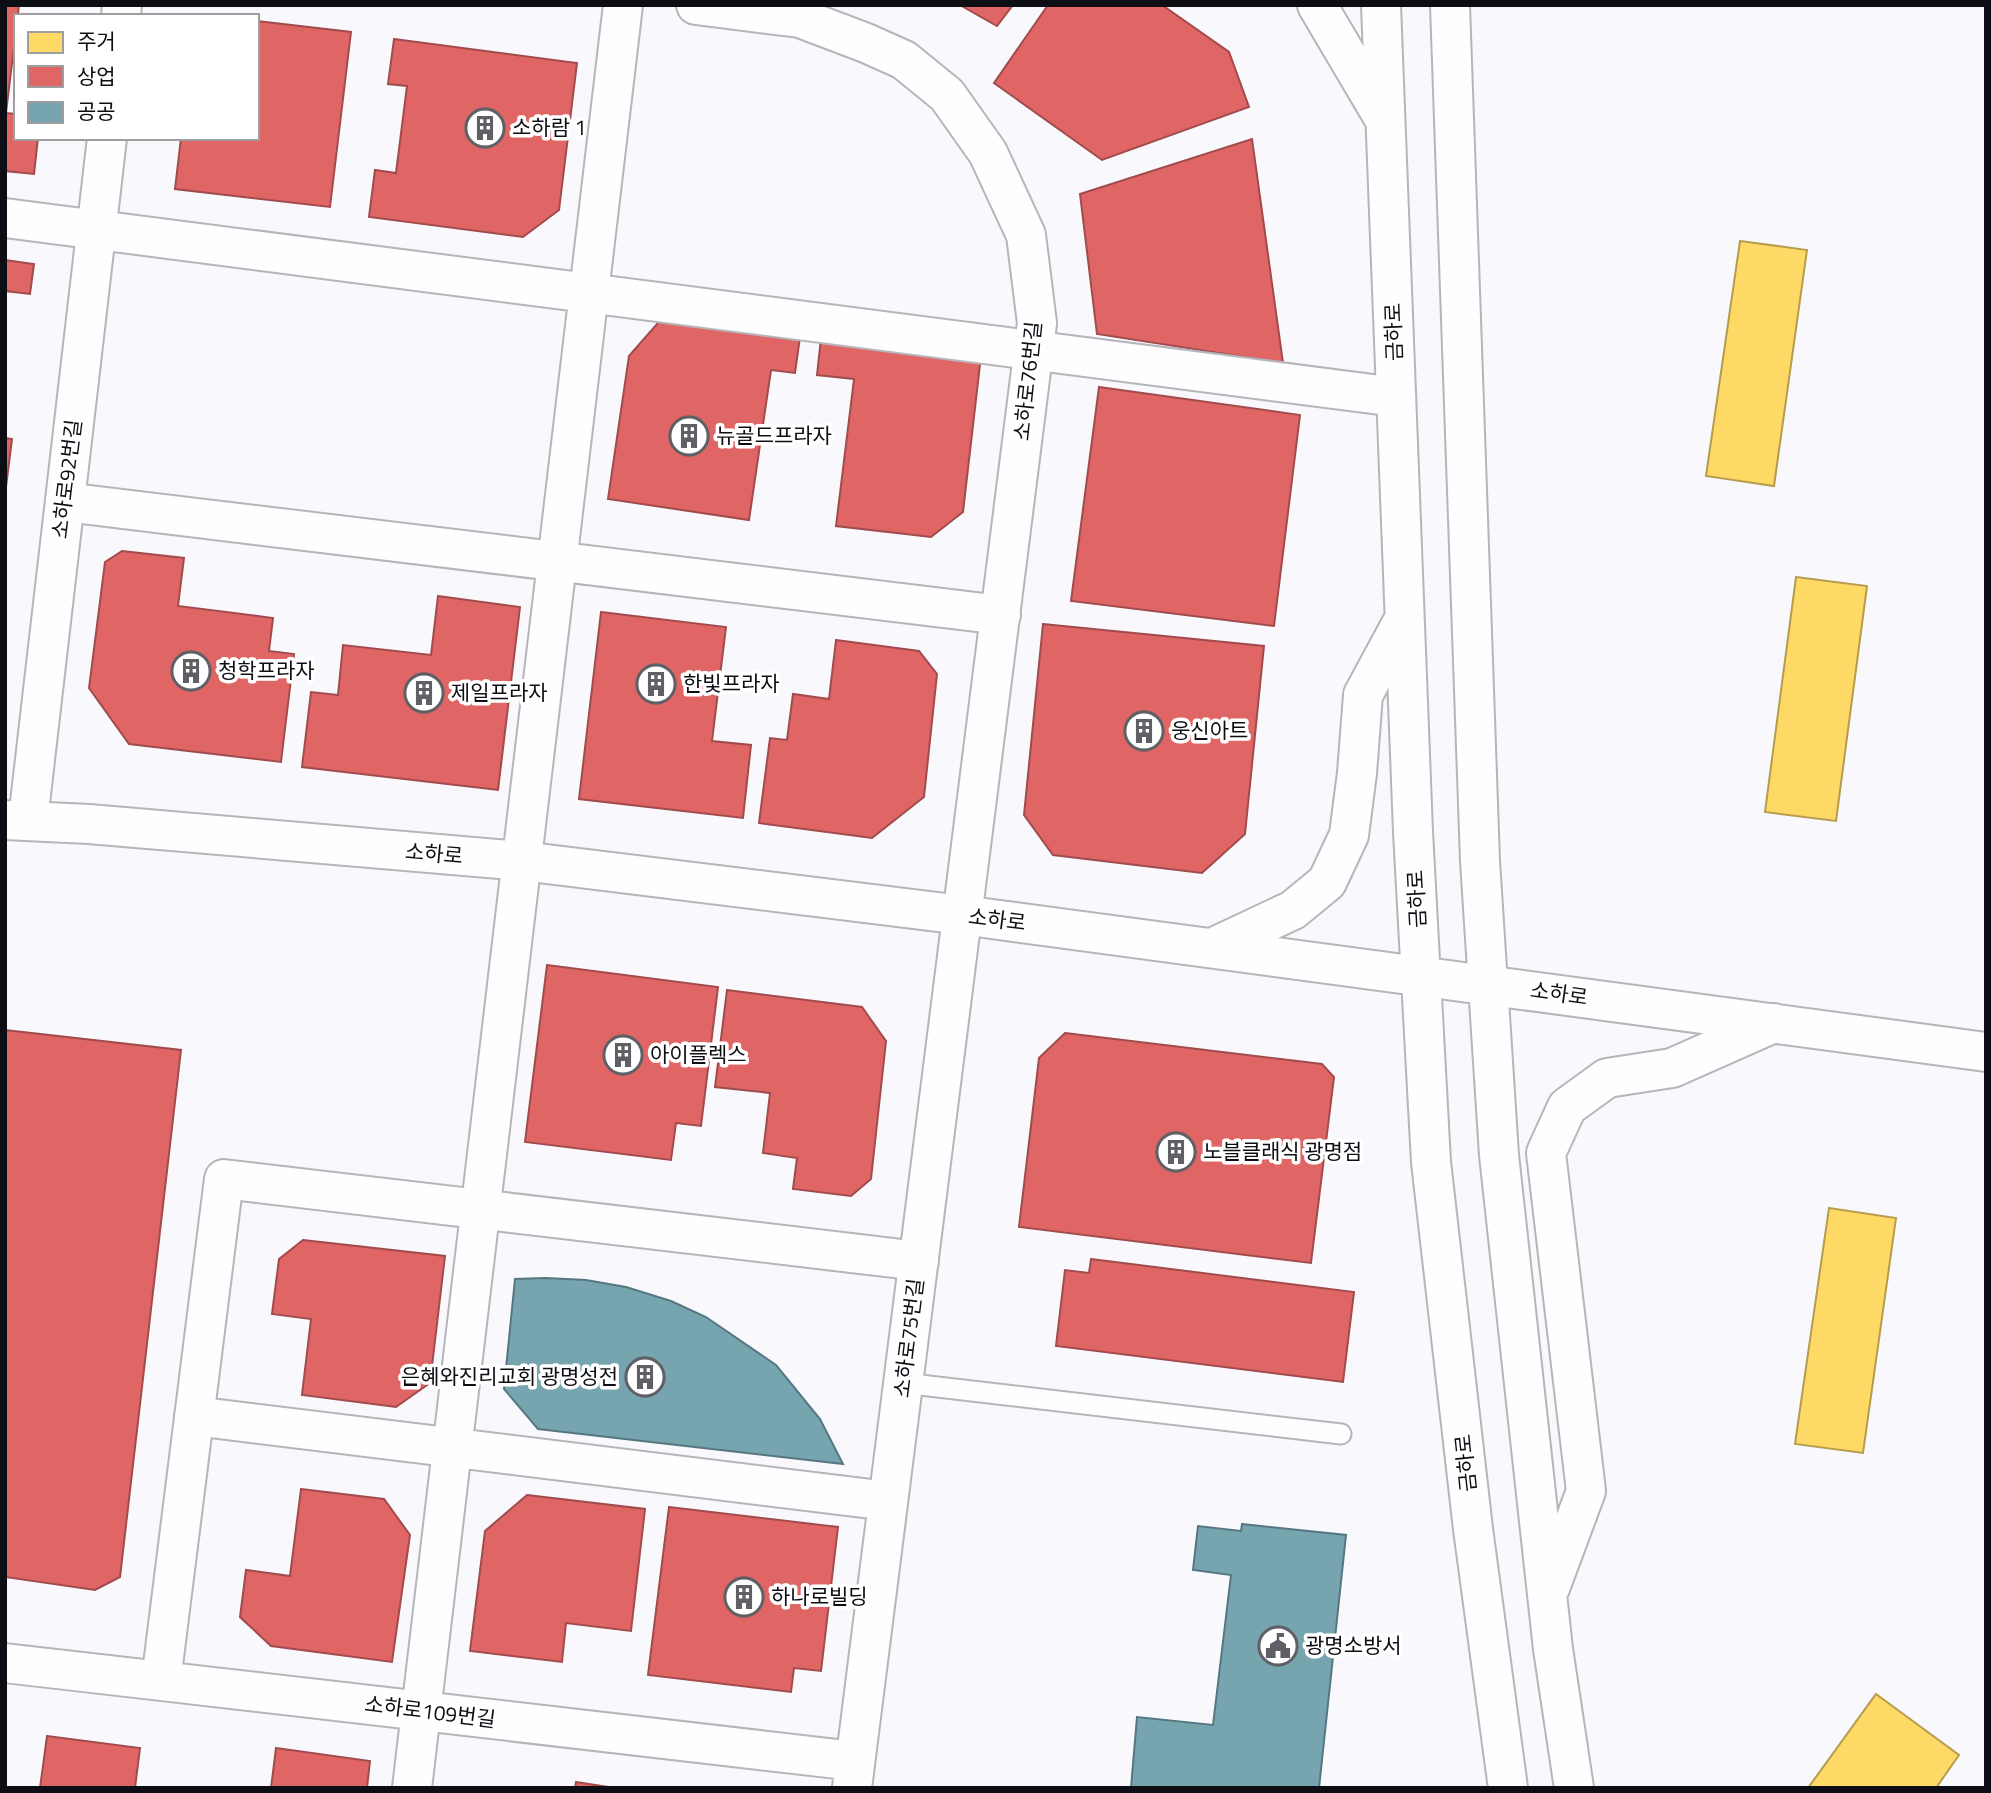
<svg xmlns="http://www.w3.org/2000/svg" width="1991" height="1793" font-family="'Titillium Web','Noto Sans KR',sans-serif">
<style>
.homes{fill:#ffd966;stroke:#b69c4d;stroke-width:2}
.shops{fill:#e06666;stroke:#a14b4d;stroke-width:2}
.public{fill:#76a5af;stroke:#567780;stroke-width:2}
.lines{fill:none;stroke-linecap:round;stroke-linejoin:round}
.lane-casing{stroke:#b5b5bb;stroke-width:23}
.street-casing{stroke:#b5b5bb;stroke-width:42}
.secondary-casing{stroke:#b5b5bb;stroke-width:42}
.lane{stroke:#fefeff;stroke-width:19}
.street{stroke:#fefeff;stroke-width:38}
.secondary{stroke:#fefeff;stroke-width:38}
.labels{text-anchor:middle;stroke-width:7;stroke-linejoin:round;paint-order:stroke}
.poi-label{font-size:21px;fill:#0d0d14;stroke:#fff;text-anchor:start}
.street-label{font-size:21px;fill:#0d0d14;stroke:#fff}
</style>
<rect width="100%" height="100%" fill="#f8f8fd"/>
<path class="homes" d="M1740,241l67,9 -33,236 -68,-10z
M1796,577l71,9 -31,235 -71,-9z
M1829,1208l67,10 -33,235 -68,-9z
M1876,1694l83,61 -23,33h-128z"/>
<path class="shops" d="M5,5h14l-13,108 10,1v24h22l-4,36 -29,-3z
M960,5h53l-16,21z
M1048,5h114l67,47 20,55 -147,53 -108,-77z
M257,21l94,11 -21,175 -155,-18 6,-51h76z
M394,39l183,24 -18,147 -36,27 -154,-20 6,-47 21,3 11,-87 -19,-2z
M1252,139l31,224 -186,-29 -17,-140z
M5,260l29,4 -4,30 -25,-3z
M664,316l136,21 -5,36 -24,-3 -22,150 -141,-21 21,-143z
M821,338l160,18 -18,156 -32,25 -95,-11 18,-147 -37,-4z
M1099,387l201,28 -26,211 -203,-25z
M5,438l7,1 -7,56z
M122,551l62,7 -6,48 95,12 -4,33 25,3 -13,108 -152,-18 -40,-56 16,-126z
M438,596l82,11 -22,183 -196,-23 9,-75 27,3 5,-50 88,10z
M601,612l125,15 -14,114 39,4 -8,73 -164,-19z
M1043,624l221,22 -19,188 -43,39 -149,-18 -29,-40z
M836,640l83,11 18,23 -13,123 -52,41 -113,-15 11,-85 17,2 6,-46 36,5z
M547,965l171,22 -17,139 -25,-3 -5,37 -146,-18z
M727,990l135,17 24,34 -15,138 -20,17 -58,-7 4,-31 -34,-5 7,-60 -55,-6z
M5,1030l176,20 -61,527 -25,13 -90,-13z
M1065,1033l257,31 12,13 -23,186 -292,-36 20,-169z
M303,1240l142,16 -15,127 -34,24 -94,-12 9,-76 -39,-5 7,-55z
M1091,1259l263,33 -11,90 -287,-36 9,-76 24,3z
M301,1489l83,10 26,36 -18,127 -121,-16 -31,-29 6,-47 44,6z
M527,1495l118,14 -14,122 -65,-8 -4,39 -92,-11 15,-120z
M669,1507l169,20 -17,144 -27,-3 -3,24 -143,-17z
M47,1736l93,12 -5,40h-95z
M276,1748l94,13 -3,27h-96z
M576,1782l39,6h-40z"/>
<path class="public" d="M546,1278l40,2 40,7 45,14 35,16 70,48 44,54 23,45 -305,-35 -34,-40 11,-110z
M1242,1524l104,11 -27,253h-188l6,-71 76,8 18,-150 -38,-5 5,-44 43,5z"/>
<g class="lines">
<g class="lane-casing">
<path id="lane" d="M903,1383l438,51"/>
</g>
<g class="street-casing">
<path id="street" d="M696,5l104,13 66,25 38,17 43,35 41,58 38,82 11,88 -185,1465
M121,16l1,-11
M5,218l1391,179
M65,502l936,113
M28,820l79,-682
M194,1416l694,85
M5,1663l850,98
M161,1681l63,-502 695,82
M412,1788l211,-1783"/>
</g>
<g class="secondary-casing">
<path id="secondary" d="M1317,5l65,110
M1381,5l32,827 18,330 42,367 35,259
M1450,5l30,856 19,294 54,494 21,139
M5,820l84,4 433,37 440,54 1024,137
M1212,948l81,-38 34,-28 22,-47 8,-62 6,-78 41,-76
M1550,1588l36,-97 -40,-338 21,-46 40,-29 65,-10 102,-45"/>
</g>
<use href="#lane" class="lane"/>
<use href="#street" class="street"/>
<use href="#secondary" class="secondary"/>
</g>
<defs>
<g id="building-ring" transform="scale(2.0125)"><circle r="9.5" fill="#fff" stroke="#5f5f66" stroke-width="1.5"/><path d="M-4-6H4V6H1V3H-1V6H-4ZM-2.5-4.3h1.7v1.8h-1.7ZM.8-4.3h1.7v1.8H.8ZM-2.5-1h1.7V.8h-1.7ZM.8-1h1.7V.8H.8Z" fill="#5f5f66"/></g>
<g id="civic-ring" transform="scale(2.0125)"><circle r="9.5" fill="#fff" stroke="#5f5f66" stroke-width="1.5"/><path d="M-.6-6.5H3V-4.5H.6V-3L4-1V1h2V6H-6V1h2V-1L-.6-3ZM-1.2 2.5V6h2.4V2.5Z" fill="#5f5f66"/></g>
</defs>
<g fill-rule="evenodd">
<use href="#building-ring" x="485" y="128"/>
<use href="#building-ring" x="689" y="436"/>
<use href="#building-ring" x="191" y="671"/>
<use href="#building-ring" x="656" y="684"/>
<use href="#building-ring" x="424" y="693"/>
<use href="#building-ring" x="1144" y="731"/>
<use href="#building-ring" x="623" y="1055"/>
<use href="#building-ring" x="1176" y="1152"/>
<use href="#building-ring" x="645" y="1377"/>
<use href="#building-ring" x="744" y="1597"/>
<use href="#civic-ring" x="1278" y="1646"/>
</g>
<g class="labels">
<g class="poi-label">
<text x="512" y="135">소하람 1</text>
<text x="716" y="443">뉴골드프라자</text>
<text x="218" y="678">청학프라자</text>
<text x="683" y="691">한빛프라자</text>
<text x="451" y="700">제일프라자</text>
<text x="1171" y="738">웅신아트</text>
<text x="650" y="1062">아이플렉스</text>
<text x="1203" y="1159">노블클래식 광명점</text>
<text x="618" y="1384" text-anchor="end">은혜와진리교회 광명성전</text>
<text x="771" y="1604">하나로빌딩</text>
<text x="1305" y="1653">광명소방서</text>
</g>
<g class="street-label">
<text transform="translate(1394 332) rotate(-92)" y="7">금하로</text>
<text transform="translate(1028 381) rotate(-84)" y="7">소하로76번길</text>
<text transform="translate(67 479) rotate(-83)" y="7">소하로92번길</text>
<text transform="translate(434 854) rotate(5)" y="7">소하로</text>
<text transform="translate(1417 899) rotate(-93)" y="7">금하로</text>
<text transform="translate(997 920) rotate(7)" y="7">소하로</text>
<text transform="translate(1559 994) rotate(8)" y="7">소하로</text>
<text transform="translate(909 1338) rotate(-83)" y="7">소하로75번길</text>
<text transform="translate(1466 1463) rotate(-96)" y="7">금하로</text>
<text transform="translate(430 1712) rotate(7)" y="7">소하로109번길</text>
</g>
</g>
<rect width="1991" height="1793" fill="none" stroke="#0d0d14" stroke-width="14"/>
<rect x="14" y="14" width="245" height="126" fill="#ffffff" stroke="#9e9ea1" stroke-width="2"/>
<rect x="28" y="32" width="35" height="21" fill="#ffd966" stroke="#9e9ea1" stroke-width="2"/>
<text x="77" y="49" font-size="21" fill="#0d0d14">주거</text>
<rect x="28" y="66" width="35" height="21" fill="#e06666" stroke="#9e9ea1" stroke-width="2"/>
<text x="77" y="84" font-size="21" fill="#0d0d14">상업</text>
<rect x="28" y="102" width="35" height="21" fill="#76a5af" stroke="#9e9ea1" stroke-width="2"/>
<text x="77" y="119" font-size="21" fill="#0d0d14">공공</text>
</svg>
